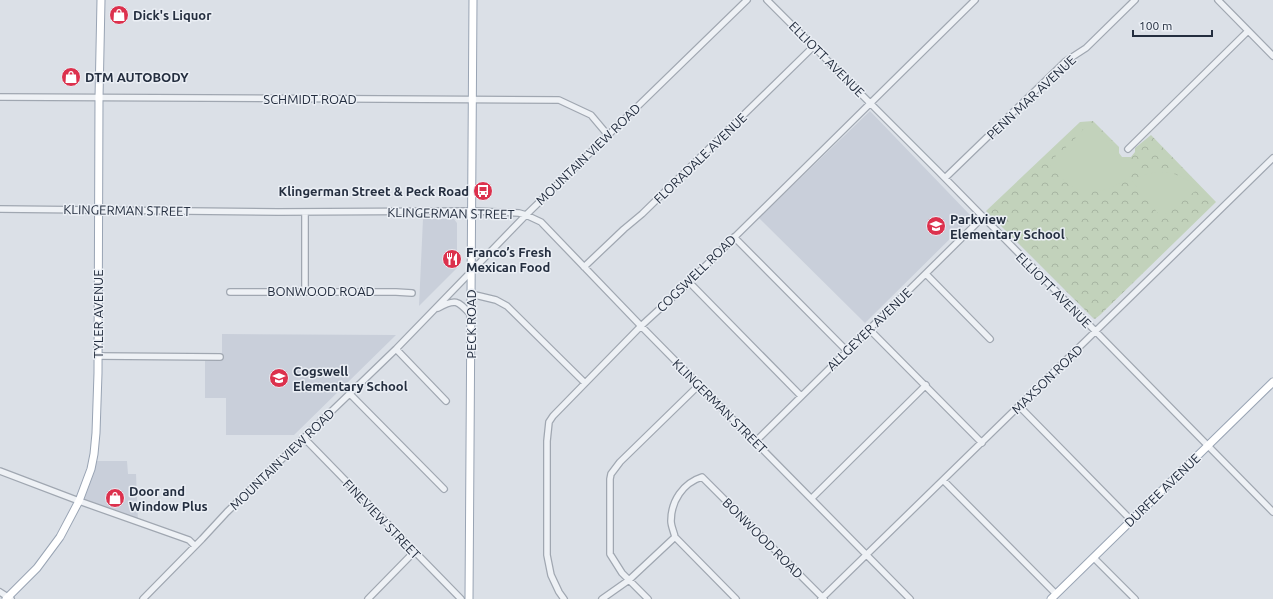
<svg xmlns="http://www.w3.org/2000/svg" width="1273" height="599" font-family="Ubuntu,sans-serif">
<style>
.built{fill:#c9cfda}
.park{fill:url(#park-crowns)}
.garden{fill:#c2d2bb}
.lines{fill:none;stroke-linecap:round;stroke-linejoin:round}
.minor-casing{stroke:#a0a7b1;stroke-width:8}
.major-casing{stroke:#99a4b4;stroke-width:9}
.minor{stroke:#eef1f5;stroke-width:5.5}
.major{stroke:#fff;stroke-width:7}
.labels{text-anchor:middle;stroke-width:3;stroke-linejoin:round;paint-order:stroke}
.poi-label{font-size:13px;font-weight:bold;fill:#242e3f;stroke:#ebeff5;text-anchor:start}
.street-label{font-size:13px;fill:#242e3f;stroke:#ebeff5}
</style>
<defs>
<pattern id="park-crowns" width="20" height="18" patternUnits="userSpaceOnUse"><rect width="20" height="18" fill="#c2d2bb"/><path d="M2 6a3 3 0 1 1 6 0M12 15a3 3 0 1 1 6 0" fill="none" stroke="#a7b5a2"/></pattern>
</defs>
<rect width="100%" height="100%" fill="#dbe0e7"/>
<path class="built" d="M870,111l101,105 -1,3 -105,104 -106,-105z
M423,219h31l3,4v45l-38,38z
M222,334l174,1 -102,100h-68v-37h-21v-40l17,-1z
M94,461h33l1,13h8l2,48 -57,-21z"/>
<path class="park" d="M1093,121l26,26v6l3,4h9l4,-5v-4l16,-13 65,67 -116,113 -5,4 -2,-1 -107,-107 94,-89z"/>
<path class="garden" d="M1086,126h7l12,12 4,8 26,26c-17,15 -40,26 -62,15 -10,-5 -18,-17 -25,-24l23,-20z
M1156,172c19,0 28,4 42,17l-37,28 -29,-36 11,-6z"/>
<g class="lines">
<g class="minor-casing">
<path id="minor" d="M767,0l170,170 336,342
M1218,0l55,56
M0,97l559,3 32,15 16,19
M1128,149l120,-118
M945,178l121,-117 20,-13 49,-48
M0,209l278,3 194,-1 47,2 7,2 15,7 100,104 269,273
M734,237l113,114
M584,267l40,-38 18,-15 172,-168
M926,274l64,65
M689,282l112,114
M305,291v-79
M230,292h166l16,1
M471,294l25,6 11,6 78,77
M438,308c18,-10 20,-7 33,7
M869,329l113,114
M396,349l50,52
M98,356l122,1
M350,394l94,95
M1019,406l112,114
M304,438l157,161
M756,441l227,-224
M0,471l79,30 110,39 6,6
M943,480l113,114
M812,498l114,-113
M675,537l61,62
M1094,558l41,41
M0,592l11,7
M143,599l59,-60 25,-27 169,-163 130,-134 221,-215
M368,599l46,-47
M564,599l-5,-7 -8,-17 -4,-20v-114l2,-19 4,-6 88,-90 48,-44 286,-282
M602,599l27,-19 46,-43c-1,-5 -4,-11 -4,-16 0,-20 12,-38 31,-44l122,122
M648,599l-26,-26 -12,-19v-75l1,-5 9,-12 79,-77
M821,599l452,-441"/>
</g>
<g class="major-casing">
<path id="major" d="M6,599l31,-31 23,-31 19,-36 12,-32 3,-15 2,-21 2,-60 1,-275 2,-98
M469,599l4,-599
M1051,599l222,-217"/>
</g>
<use href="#minor" class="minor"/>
<use href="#major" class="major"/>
</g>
<defs>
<g id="shop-disc" transform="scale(1)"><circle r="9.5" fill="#dc314d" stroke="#ebeff5"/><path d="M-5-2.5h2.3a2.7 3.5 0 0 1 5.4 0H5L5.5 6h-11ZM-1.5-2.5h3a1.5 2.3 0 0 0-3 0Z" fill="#fff"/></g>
<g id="bus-disc" transform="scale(1)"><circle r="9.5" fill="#dc314d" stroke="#ebeff5"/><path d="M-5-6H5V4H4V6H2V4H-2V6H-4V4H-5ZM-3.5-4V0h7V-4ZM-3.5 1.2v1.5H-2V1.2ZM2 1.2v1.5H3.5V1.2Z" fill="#fff"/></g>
<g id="school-disc" transform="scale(1)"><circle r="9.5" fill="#dc314d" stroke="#ebeff5"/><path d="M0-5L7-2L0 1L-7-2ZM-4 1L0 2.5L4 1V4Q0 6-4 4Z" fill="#fff"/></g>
<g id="restaurant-disc" transform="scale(1)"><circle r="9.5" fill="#dc314d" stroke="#ebeff5"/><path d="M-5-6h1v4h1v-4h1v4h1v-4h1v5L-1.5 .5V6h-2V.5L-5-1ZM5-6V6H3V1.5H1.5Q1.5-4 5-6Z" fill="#fff"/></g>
</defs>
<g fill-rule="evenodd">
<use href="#shop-disc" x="119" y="15"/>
<use href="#shop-disc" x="71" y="77"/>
<use href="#bus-disc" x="483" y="191"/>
<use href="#school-disc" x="936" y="226"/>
<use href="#restaurant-disc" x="452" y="259"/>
<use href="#school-disc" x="279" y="378"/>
<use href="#shop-disc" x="115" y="498"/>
</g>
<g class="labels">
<g class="poi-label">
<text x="133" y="20">Dick's Liquor</text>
<text x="85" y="82">DTM AUTOBODY</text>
<text x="469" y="196" text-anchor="end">Klingerman Street &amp; Peck Road</text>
<text x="950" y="224">Parkview<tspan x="950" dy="15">Elementary School</tspan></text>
<text x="466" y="257">Franco’s Fresh<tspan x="466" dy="15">Mexican Food</tspan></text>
<text x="293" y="376">Cogswell<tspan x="293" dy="15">Elementary School</tspan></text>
<text x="129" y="496">Door and<tspan x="129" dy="15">Window Plus</tspan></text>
</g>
<g class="street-label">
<text transform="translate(827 59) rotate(45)" y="5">ELLIOTT AVENUE</text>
<text transform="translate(1031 97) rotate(-43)" y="5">PENN MAR AVENUE</text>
<text x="310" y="104">SCHMIDT ROAD</text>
<text transform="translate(588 154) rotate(-44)" y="5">MOUNTAIN VIEW ROAD</text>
<text transform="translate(700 158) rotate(-44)" y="5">FLORADALE AVENUE</text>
<text transform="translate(127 210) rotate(1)" y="5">KLINGERMAN STREET</text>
<text transform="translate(451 213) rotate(1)" y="5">KLINGERMAN STREET</text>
<text transform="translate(696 273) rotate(-44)" y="5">COGSWELL ROAD</text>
<text transform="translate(1054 290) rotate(45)" y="5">ELLIOTT AVENUE</text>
<text x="321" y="296">BONWOOD ROAD</text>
<text transform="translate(98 314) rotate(-90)" y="5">TYLER AVENUE</text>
<text transform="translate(471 324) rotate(-90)" y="5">PECK ROAD</text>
<text transform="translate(869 329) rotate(-44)" y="5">ALLGEYER AVENUE</text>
<text transform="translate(1047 379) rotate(-44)" y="5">MAXSON ROAD</text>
<text transform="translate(720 406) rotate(45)" y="5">KLINGERMAN STREET</text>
<text transform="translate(282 459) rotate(-44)" y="5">MOUNTAIN VIEW ROAD</text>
<text transform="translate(1162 490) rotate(-44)" y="5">DURFEE AVENUE</text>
<text transform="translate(382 519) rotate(46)" y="5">FINEVIEW STREET</text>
<text transform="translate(763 538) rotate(45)" y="5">BONWOOD ROAD</text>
</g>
</g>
<path d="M1133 30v6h79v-6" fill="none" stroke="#242e3f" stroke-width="2"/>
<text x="1139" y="30" font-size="12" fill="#242e3f" stroke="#ebeff5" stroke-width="3" paint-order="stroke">100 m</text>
</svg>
